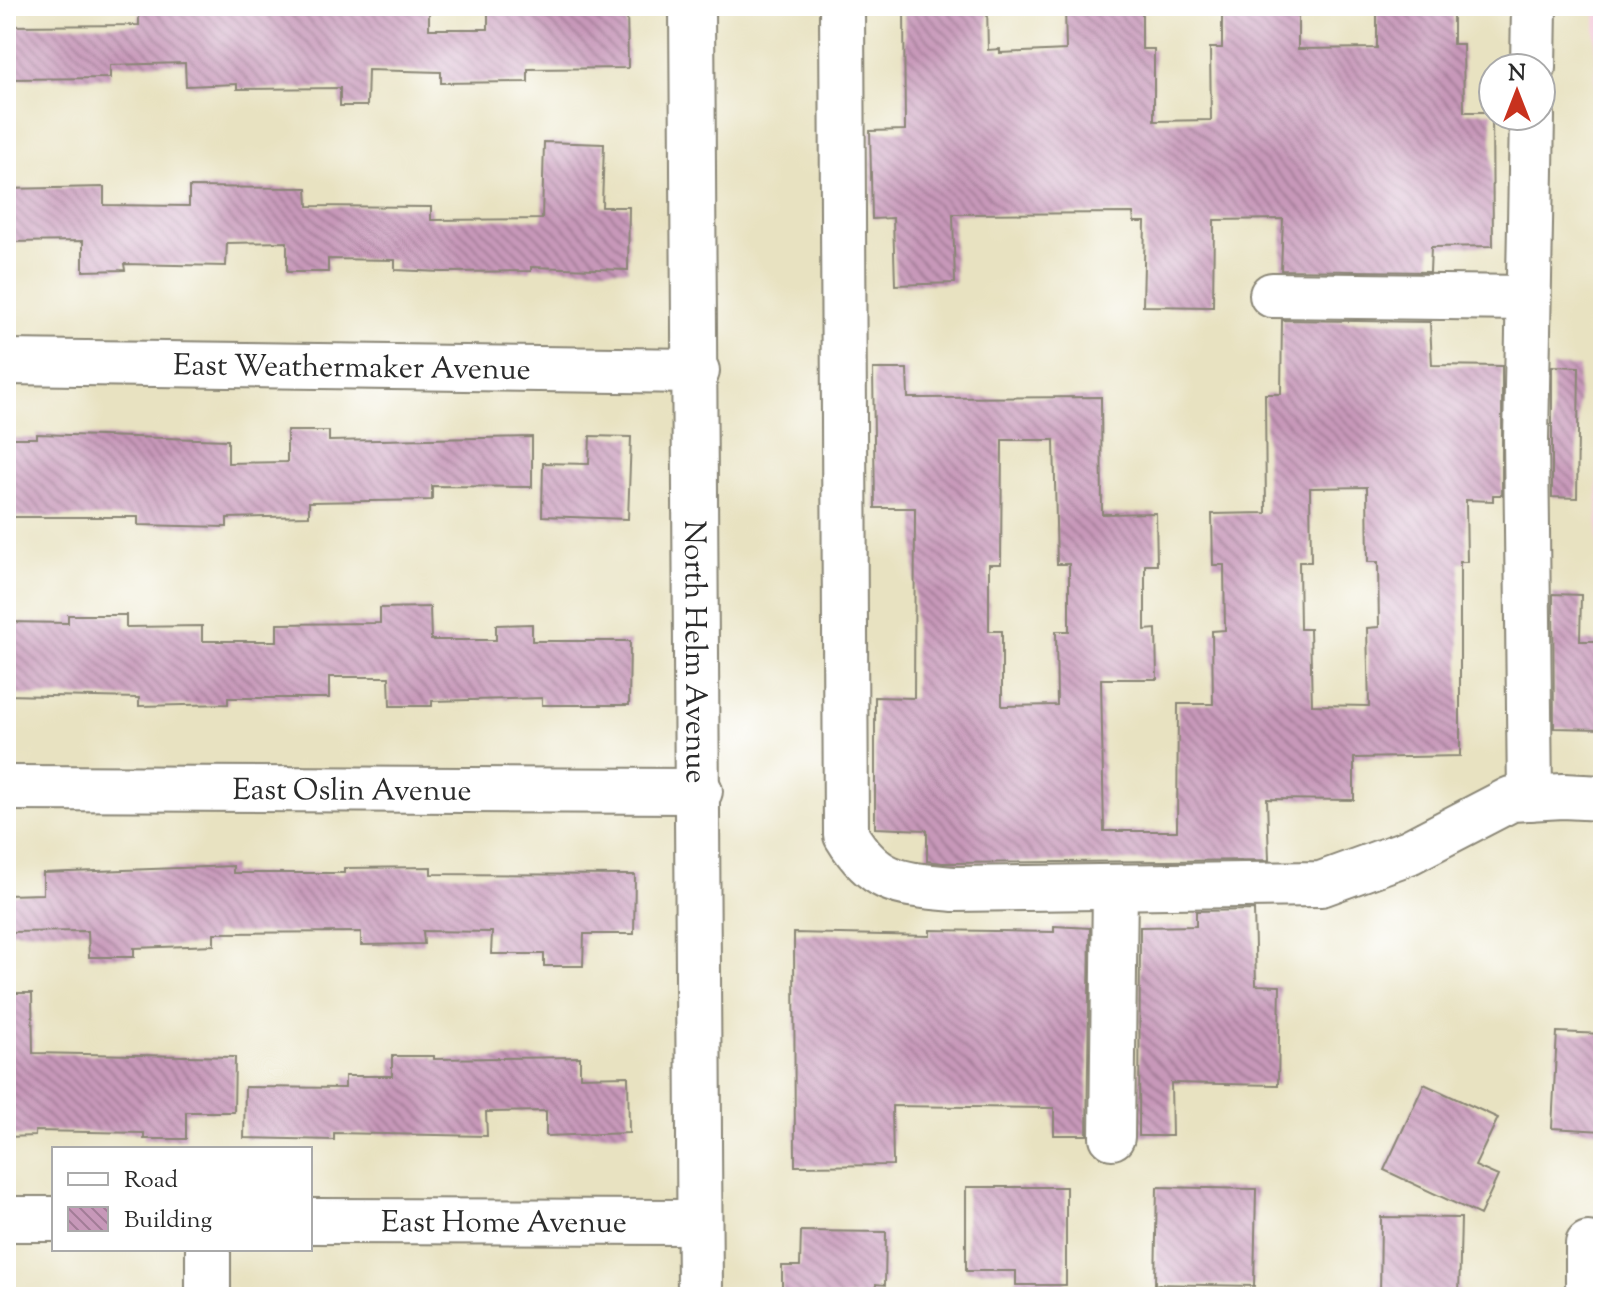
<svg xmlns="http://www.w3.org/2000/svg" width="1609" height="1303" font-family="'Sorts Mill Goudy',serif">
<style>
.built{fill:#f4cfde}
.building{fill:url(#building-back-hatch);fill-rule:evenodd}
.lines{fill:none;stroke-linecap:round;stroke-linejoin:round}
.minor-casing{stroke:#8a8676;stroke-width:48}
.minor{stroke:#fff;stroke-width:44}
.labels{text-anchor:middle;stroke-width:6;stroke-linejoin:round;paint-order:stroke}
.street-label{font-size:30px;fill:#2b2b2b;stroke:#fff}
</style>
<defs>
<pattern id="building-back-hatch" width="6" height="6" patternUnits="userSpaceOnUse" patternTransform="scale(2)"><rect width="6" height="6" fill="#c798b9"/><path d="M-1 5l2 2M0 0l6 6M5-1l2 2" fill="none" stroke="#a27c97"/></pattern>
</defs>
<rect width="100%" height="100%" fill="#fff"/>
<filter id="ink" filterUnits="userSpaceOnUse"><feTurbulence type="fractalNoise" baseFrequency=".0125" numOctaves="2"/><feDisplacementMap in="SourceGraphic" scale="16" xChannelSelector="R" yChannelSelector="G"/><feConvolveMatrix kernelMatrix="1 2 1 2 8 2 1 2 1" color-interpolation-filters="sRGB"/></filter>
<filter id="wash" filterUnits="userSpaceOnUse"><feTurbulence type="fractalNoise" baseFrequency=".006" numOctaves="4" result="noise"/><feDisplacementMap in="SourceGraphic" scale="32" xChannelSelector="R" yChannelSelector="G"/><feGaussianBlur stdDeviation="1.8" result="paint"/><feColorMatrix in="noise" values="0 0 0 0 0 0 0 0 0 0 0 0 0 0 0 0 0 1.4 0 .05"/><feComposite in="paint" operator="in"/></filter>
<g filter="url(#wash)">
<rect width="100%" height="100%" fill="#e8e2c1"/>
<path class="built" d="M1595,6h8v615h-5z"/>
<g id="blocks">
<path class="building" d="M139,6h290v23h59v-23h139l1,62 -100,1v13l-87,1v-11l-73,-2 -1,36h-27v-18l-103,1v-5l-51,2 -1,-23 -75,2v13l-104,1v-53l133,-1z
M904,6h83l1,44 12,-1v4l66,-3 -1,-44h77v43h12v72l57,-1 -1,-72h12v-42h76v43l79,-1v-42h76v38h10l1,68h28l1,134 -62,1 -1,25 -149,-2 2,-51 -69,1 -1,87 -70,-1 2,-84h-11l-1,-9 -180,1 2,69 -60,2 -2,-67 -21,1 -2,-88 35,-1z
M544,142l60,2 -2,63h27l-1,63 -97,-3v4l-89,1 -47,-2v-10l-67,-1v13h-41v-30l-60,1 -1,23 -102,-2 1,6 -42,1v-30l-77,1v-53l98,-2v18l85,1v-19l118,1 1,18 123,1v13l111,-1z
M1282,320l148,2 2,43 70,1v129h-9v6l-27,-1 1,62h-7v194l-106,2v42l-87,-1 2,61 -327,3 -15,-2v-31l-52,-2v-131l39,1 1,-190h-40l-2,-139h34l1,29 193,-1 1,117 54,-1 1,52h-12v65l11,-1 1,50h-56l3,152h73l1,-127h35l-1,-73 13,-1 -1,-65h-11l-1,-51 54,-1 -1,-119h16zM1002,440h52l3,124h12v67h-13l1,74 -55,1v-75h-13v-67h12zM1367,487l1,75h10l1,65 -12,1 2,78 -57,-1 -2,-76h-10l-1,-67h12l-1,-74z
M1552,366l27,1 -2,131 -25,-1z
M287,431h42v10l203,-4v50l-100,-1v14l-123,2v14l-82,2v9l-89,-2v-8h-132v-79h31v-4l191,6v23l59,-1z
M590,436l41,1 -3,82 -86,-3 1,-53 46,1z
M1553,594l28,1 -1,46h23v88l-49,-1z
M430,607l1,33h65v-15l36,-1v17h98l-1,64h-87v-7l-110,3v5h-42l-1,-29h-60v21h-101v6l-89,2v-8l-133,-3v-73l62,1v-8h58v12l76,-1v15h75v-17l103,-1v-15z
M233,866v7h111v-5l87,-1v7l204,1 -1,59h-50l-1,32h-39v-12h-53l1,-22 -69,-1 1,13 -63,1v-13l-147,1v12l-80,3v9h-45l-1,-26 -82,1v-37l37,-1v-21z
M1254,910l2,75 24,1 -2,99 -107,-2 1,53h-33l1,-209 56,-1v-15z
M1054,926l36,2 -3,207h-33v-27l-162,-2 1,59 -98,1 -1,-233 136,3v-6l124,2z
M6,993h26l1,60 202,4 -1,55h-48v27h-42v-6l-109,-2v5l-29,1z
M1557,1032l46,2v97l-51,-3z
M392,1056h42v3l146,-2v20l48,-1 1,57 -83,3v-25l-60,1 1,24 -153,-3v7l-90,-2 1,-51 100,1v-12h47z
M1424,1084l74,34 -23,48 23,10 -18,39 -96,-45z
M966,1187h100v98h-50v-14h-50z
M1157,1187l99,2 -2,97 -99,-2z
M1381,1217l80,1 -2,79h-79z
M801,1231l85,1 -1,53 -9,-1v13h-94v-31h18z"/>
</g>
</g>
<g filter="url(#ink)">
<use href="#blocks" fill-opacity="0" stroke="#8a8676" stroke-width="2"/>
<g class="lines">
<g class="minor-casing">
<g id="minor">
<path id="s1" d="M692,6l8,1291"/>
<path d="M842,6l4,829c30,50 54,49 108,54l367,-5 88,-32 102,-53 52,-3 40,2"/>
<path d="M1533,68l1,-62"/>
<path d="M1272,295l256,3"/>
<path id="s2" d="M6,362l691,9"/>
<path id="s3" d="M6,788l694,3"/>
<path d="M1530,798l-4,-358 6,-324"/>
<path d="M1112,1137l3,-250"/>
<path d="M6,1219h48"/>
<path id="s4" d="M310,1221l389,1"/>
<path d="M1588,1244v53"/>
<path d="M208,1249v48"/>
</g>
</g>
<use href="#minor" class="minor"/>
</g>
</g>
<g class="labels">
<g class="street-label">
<text dy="10" stroke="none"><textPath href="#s2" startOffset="346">East Weathermaker Avenue</textPath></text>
<text dy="10" stroke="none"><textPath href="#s1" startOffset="646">North Helm Avenue</textPath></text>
<text dy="10" stroke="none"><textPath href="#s3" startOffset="346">East Oslin Avenue</textPath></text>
<text dy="10" stroke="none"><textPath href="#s4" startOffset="194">East Home Avenue</textPath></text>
</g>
</g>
<rect width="1609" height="1303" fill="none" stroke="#fff" stroke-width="32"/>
<rect x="52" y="1147" width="260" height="104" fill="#ffffff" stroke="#aaaaaa" stroke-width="2"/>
<rect x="68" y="1173" width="40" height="12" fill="#ffffff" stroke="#aaaaaa" stroke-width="2"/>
<text x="124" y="1187" font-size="24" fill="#2b2b2b">Road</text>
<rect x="68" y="1207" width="40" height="24" fill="url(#building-back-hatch)" stroke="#aaaaaa" stroke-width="2"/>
<text x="124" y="1227" font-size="24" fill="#2b2b2b">Building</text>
<g transform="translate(1517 92)"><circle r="38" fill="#ffffff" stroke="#aaaaaa" stroke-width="2"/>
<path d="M0-6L14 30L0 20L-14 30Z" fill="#c8321e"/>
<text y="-12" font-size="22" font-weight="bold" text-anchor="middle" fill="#2b2b2b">N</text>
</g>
</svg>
